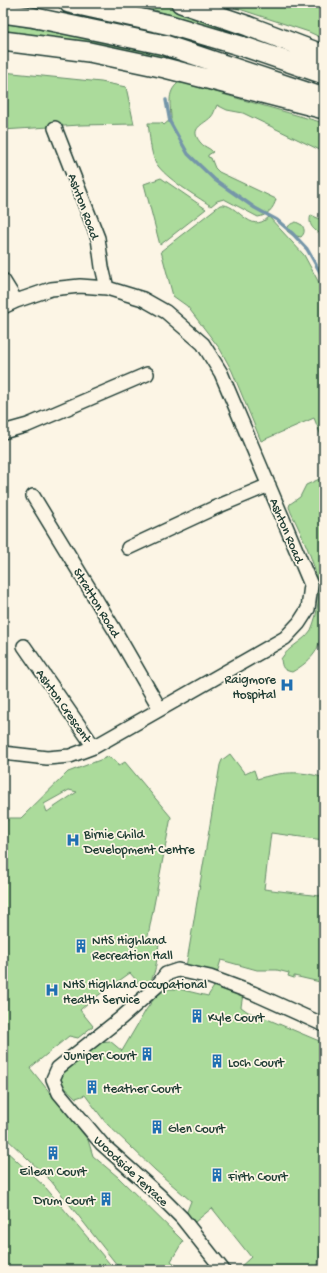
<svg xmlns="http://www.w3.org/2000/svg" width="327" height="1273" font-family="'Gochi Hand',sans-serif">
<style>
.green{fill:#abdb9b;stroke:#658c68;fill-rule:evenodd}
.lines{fill:none;stroke-linecap:round;stroke-linejoin:round}
.stream{stroke:#7596a9;stroke-width:3.5}
.minor-casing{stroke:#1f3d34;stroke-width:16}
.highway-casing{stroke:#1f3d34;stroke-width:22}
.minor{stroke:#fcf5e5;stroke-width:13}
.highway{stroke:#fcf5e5;stroke-width:19}
.labels{text-anchor:middle;stroke-width:3.5;stroke-linejoin:round;paint-order:stroke}
.street-label{font-size:13px;fill:#1f3d34;stroke:#fcf5e5}
.poi-label{font-size:13px;fill:#1f3d34;stroke:#fcf5e5;text-anchor:start}
</style>
<rect width="100%" height="100%" fill="#fcf5e5"/>
<filter id="ink" filterUnits="userSpaceOnUse"><feTurbulence type="fractalNoise" baseFrequency=".025" numOctaves="2"/><feDisplacementMap in="SourceGraphic" scale="8" xChannelSelector="R" yChannelSelector="G"/><feConvolveMatrix kernelMatrix="1 2 1 2 8 2 1 2 1" color-interpolation-filters="sRGB"/></filter>
<g filter="url(#ink)">
<path class="green" d="M132,3h31l22,6 62,27 -4,1z
M221,3h103v36l-15,-7z
M3,23l145,25 57,16 8,8 -152,-32 -58,-9z
M3,72l98,10 25,5 8,37 -54,1 -77,5z
M178,83h6l140,40v29l-81,-39 -16,-3 -10,-5c-2,4 -3,9 -6,12 -8,8 -22,11 -11,25 3,5 9,5 13,10l-5,3v2l3,1 4,10 4,4 57,27c-2,9 -9,17 -18,18l-34,-18 -7,2 -6,5c-16,-11 -45,-27 -55,-43 -6,-11 -6,-27 -8,-40h14l2,2 7,-6c0,-13 -5,-26 7,-36z
M161,178l45,31 -46,36 -16,-61z
M220,205c18,-3 29,31 49,12l35,38 20,37v151l-10,-25 -53,23 -29,-70 -12,-22 -33,-43 -14,-10 -12,-45z
M311,215l13,6v14c-9,-3 -17,-10 -13,-20z
M296,222l6,3c3,5 3,8 -1,12l-9,-2 -5,-4c1,-6 3,-7 9,-9z
M324,477v157c-5,5 -5,10 -7,15 -5,10 -16,18 -25,23 -9,-2 -10,-4 -11,-13 8,-13 22,-17 30,-29 16,-38 3,-68 -13,-103 -3,-7 -7,-13 -9,-20l1,-3 10,-7 6,-12z
M230,754l15,20 9,-4 3,9c23,-7 44,-9 67,-1v62l-53,-7 -7,56 56,7 3,-19h1v109l-5,-1 1,-3 -26,-6v2l-6,-2 1,-3 -12,-3h-20l-36,-10 -4,13 -31,-6 34,-202 2,-5z
M108,757l9,5 1,4 7,-4 46,55 -24,124 12,3c-2,11 -3,44 -18,42l-11,-13 -41,29 -9,8 13,16 -15,12 -9,-2 -39,32 58,72 5,16 25,21 65,64 -12,20 11,9h-61l-70,-89 -48,-46v-309l6,-8h12l47,-46zM69,790l8,2 -30,20 -3,-8z
M215,985l28,9 -2,13 7,5 12,4 64,27v139l-2,12 2,2v35l-7,39h-80l14,-13 -39,-49 -17,14 -9,-8 5,-13 -36,-31 -49,-47 -21,-28 -9,3 -15,-14 1,-10 38,-32 10,-1 12,10 24,-41 15,-21h18l29,7z
M3,1148l43,40 69,82h-112z"/>
<g class="lines">
<path class="stream" d="M166,100l4,22 18,32 27,26 40,28 22,12 15,13 15,16 17,30"/>
<g class="minor-casing">
<path id="minor" d="M55,128l43,110 4,29 5,21
M3,280l13,21
M3,307l13,-6 35,-12 29,-3 27,2 36,11 23,13 37,32 18,29 90,212 -3,24 -9,14 -14,15 -191,109 -24,9 -23,2 -44,-5
M3,432l25,-7 119,-51
M33,496l81,133 46,80
M128,548l86,-40 55,-23
M24,646l70,101
M223,1270l-41,-52 -23,-23 -57,-51 -43,-51 -6,-14 5,-11 63,-50 36,-32 9,-12 12,-4 32,7 43,16 71,32"/>
</g>
<g class="highway-casing">
<path id="highway" d="M69,3l101,22 78,23 76,26
M181,3l67,23 76,29
M3,13l28,4 134,28 159,53
M3,41l86,11 76,16 159,41"/>
</g>
<use href="#minor" class="minor"/>
<use href="#highway" class="highway"/>
</g>
</g>
<defs>
<g id="hospital-bare" transform="scale(1.08)"><path d="M-5-5h3v3.5h4V-5h3V5h-3V1.5h-4V5h-3Z" fill="#1f6fb2" stroke="#fcf5e5" stroke-width="2.5" paint-order="stroke"/></g>
<g id="building-bare" transform="scale(1.08)"><path d="M-4-6H4V6H1V3H-1V6H-4ZM-2.5-4.3h1.7v1.8h-1.7ZM.8-4.3h1.7v1.8H.8ZM-2.5-1h1.7V.8h-1.7ZM.8-1h1.7V.8H.8Z" fill="#1f6fb2" stroke="#fcf5e5" stroke-width="2.5" paint-order="stroke"/></g>
</defs>
<g fill-rule="evenodd">
<use href="#hospital-bare" x="287" y="685"/>
<use href="#hospital-bare" x="73" y="840"/>
<use href="#building-bare" x="81" y="946"/>
<use href="#hospital-bare" x="52" y="990"/>
<use href="#building-bare" x="197" y="1016"/>
<use href="#building-bare" x="147" y="1054"/>
<use href="#building-bare" x="217" y="1061"/>
<use href="#building-bare" x="92" y="1087"/>
<use href="#building-bare" x="157" y="1127"/>
<use href="#building-bare" x="53" y="1153"/>
<use href="#building-bare" x="217" y="1175"/>
<use href="#building-bare" x="106" y="1199"/>
</g>
<g class="labels">
<g class="street-label">
<text transform="translate(85 206) rotate(70)" y="5">Ashton Road</text>
<text transform="translate(288 530) rotate(67)" y="5">Ashton Road</text>
<text transform="translate(98 602) rotate(59)" y="5">Stratton Road</text>
<text transform="translate(65 705) rotate(55)" y="5">Ashton Crescent</text>
<text transform="translate(132 1170) rotate(43)" y="5">Woodside Terrace</text>
</g>
<g class="poi-label">
<text x="276" y="683" text-anchor="end">Raigmore<tspan x="276" dy="15">Hospital</tspan></text>
<text x="84" y="838">Birnie Child<tspan x="84" dy="15">Development Centre</tspan></text>
<text x="92" y="944">NHS Highland<tspan x="92" dy="15">Recreation Hall</tspan></text>
<text x="63" y="988">NHS Highland Occupational<tspan x="63" dy="15">Health Service</tspan></text>
<text x="208" y="1021">Kyle Court</text>
<text x="136" y="1059" text-anchor="end">Juniper Court</text>
<text x="228" y="1066">Loch Court</text>
<text x="103" y="1092">Heather Court</text>
<text x="168" y="1132">Glen Court</text>
<text x="53" y="1175" text-anchor="middle">Eilean Court</text>
<text x="228" y="1180">Firth Court</text>
<text x="95" y="1204" text-anchor="end">Drum Court</text>
</g>
</g>
<rect width="327" height="1273" fill="none" stroke="#fcf5e5" stroke-width="16"/>
<rect x="8" y="8" width="311" height="1257" fill="none" stroke="#1f3d34" stroke-width="1.5" filter="url(#ink)"/>
</svg>
